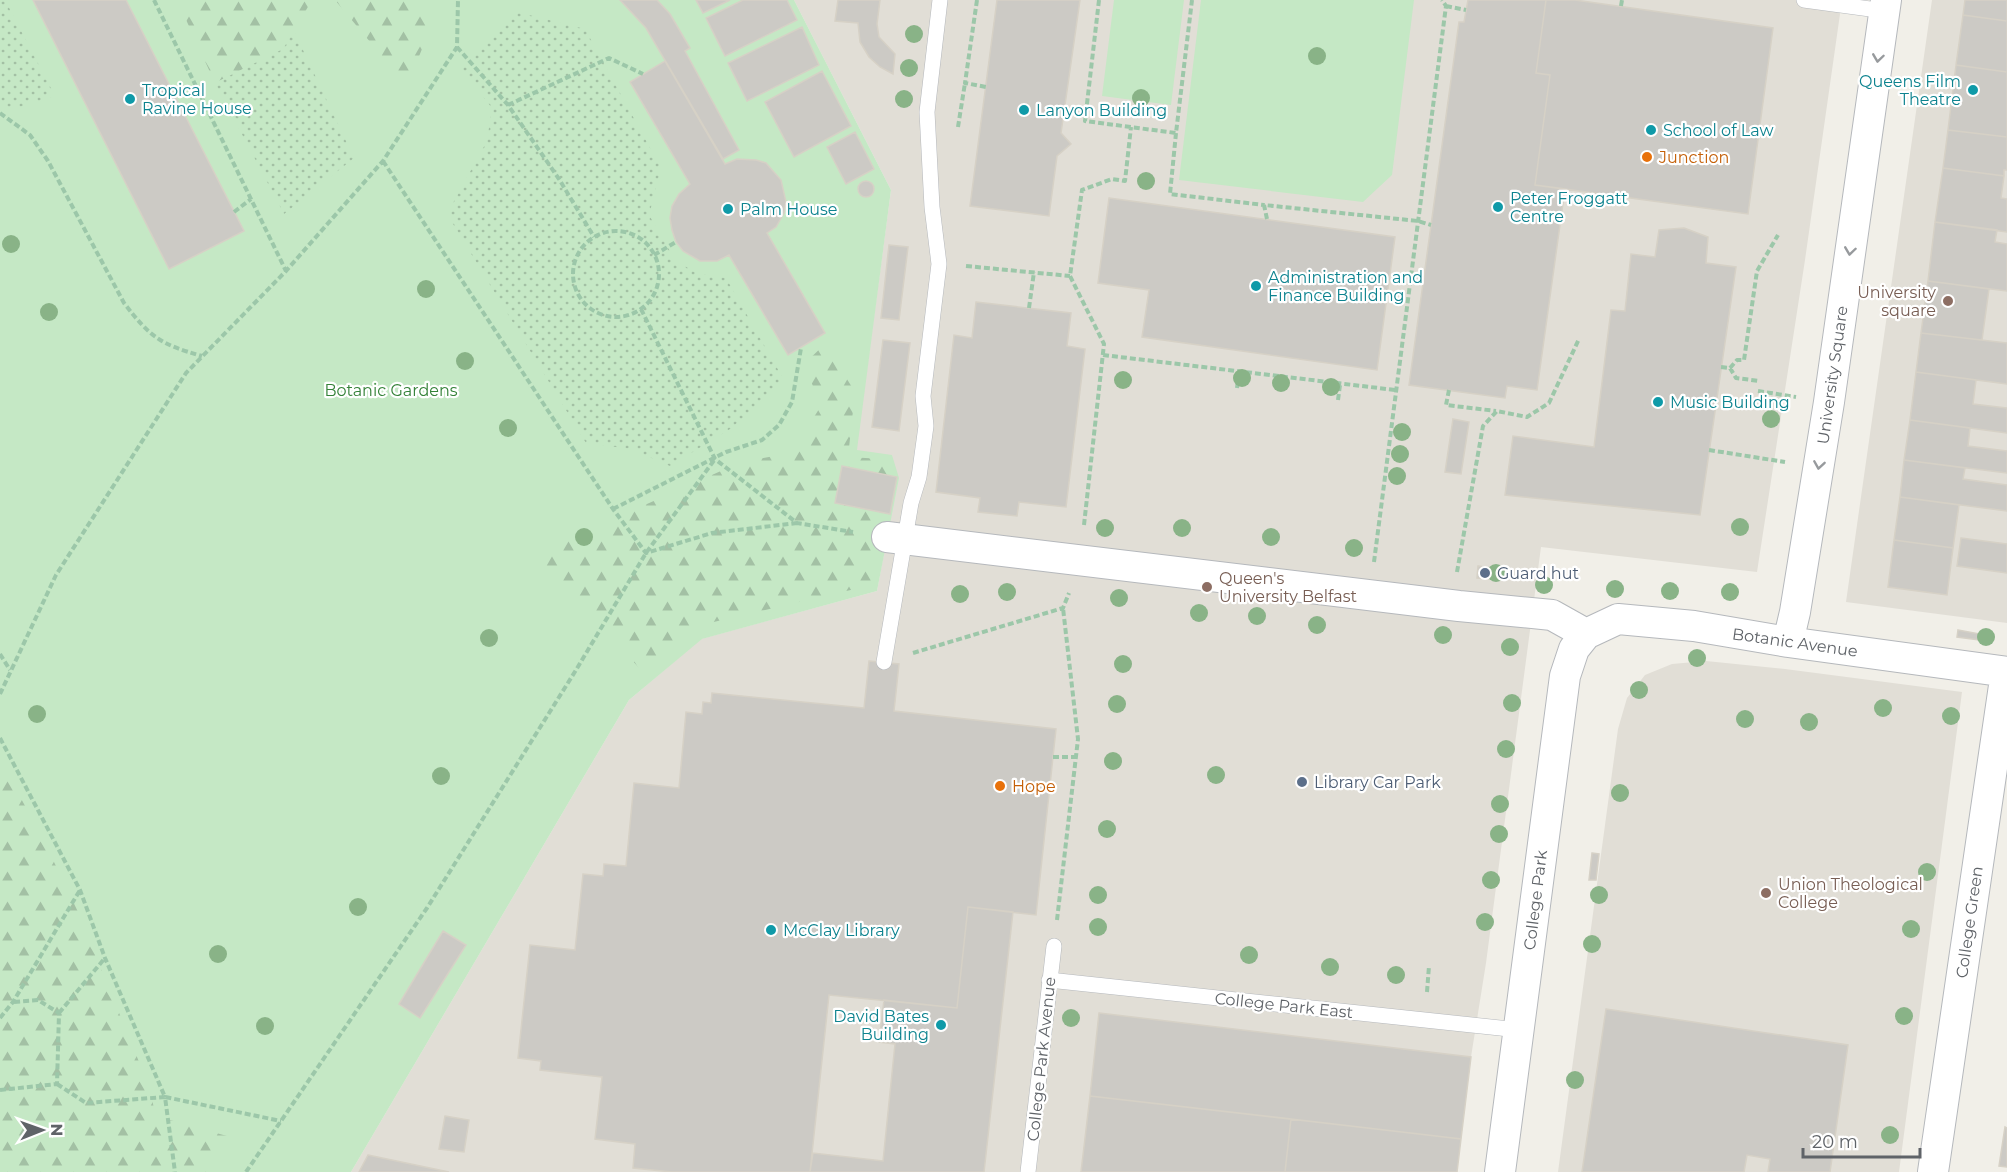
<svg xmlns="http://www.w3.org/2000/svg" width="2007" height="1172" font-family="Montserrat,sans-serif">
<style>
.education{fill:#e1ded6}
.green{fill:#c5e8c5}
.forest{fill:url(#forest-firs)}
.garden{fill:url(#garden-dots)}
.building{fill:#cccac5;stroke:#d6d1c6;stroke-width:1.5}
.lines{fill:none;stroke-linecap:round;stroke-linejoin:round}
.lane-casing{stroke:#b5b8bc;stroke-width:16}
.street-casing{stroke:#b5b8bc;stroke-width:32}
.path{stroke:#9cc7a9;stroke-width:4;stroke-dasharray:6 3;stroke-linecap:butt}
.lane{stroke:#fff;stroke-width:15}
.street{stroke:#fff;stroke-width:30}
.tree{fill:#89b387}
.oneway{stroke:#979a9d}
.culture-dot{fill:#0f9aa8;stroke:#fff;stroke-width:2}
.food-dot{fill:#e8710a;stroke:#fff;stroke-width:2}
.education-dot{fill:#8d6e63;stroke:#fff;stroke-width:2}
.service-dot{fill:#5c6f8a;stroke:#fff;stroke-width:2}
.labels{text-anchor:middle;stroke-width:4.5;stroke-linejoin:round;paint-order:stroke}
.culture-label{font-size:16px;fill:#0d838f;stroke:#fff;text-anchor:start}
.food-label{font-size:16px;fill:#c56008;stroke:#fff;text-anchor:start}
.education-label{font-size:16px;fill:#785e54;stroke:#fff;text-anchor:start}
.street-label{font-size:16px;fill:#5f6368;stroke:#fff}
.park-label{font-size:16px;fill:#348238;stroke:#fff}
.service-label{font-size:16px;fill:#4e5e75;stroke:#fff;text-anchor:start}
</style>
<defs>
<pattern id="forest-firs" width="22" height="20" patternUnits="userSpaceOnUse" patternTransform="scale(1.5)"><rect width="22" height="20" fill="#c5e8c5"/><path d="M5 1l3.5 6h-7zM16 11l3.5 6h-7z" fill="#a3c0a4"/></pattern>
<pattern id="garden-dots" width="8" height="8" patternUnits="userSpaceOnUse" patternTransform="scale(1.5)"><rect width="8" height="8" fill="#c5e8c5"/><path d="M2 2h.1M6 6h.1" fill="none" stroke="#a3c0a4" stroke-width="1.8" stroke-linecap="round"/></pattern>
</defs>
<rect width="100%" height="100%" fill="#f1efe8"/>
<path class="education" d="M794,0h1048l-37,260 -48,312 -216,-25 -55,416 -15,94 -14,115h-1106l278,-472 72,-61 176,-48 10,-54 -31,-87 35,-260z
M1932,0h75v623l-161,-21z
M1706,661l79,8 177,23 -63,480h-341l60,-443 9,-31 18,-23 27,-11z"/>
<path class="green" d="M0,0h794l97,190 -34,260 35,5 7,23 -22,113 -175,48 -73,61 -278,472h-351z
M1114,0h70l-13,105 -69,-9z
M1201,0h213l-22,175 -29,27 -184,-22z"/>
<path class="forest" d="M177,0h135l-29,49 -68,34z
M335,0h95l-6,44 -17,42z
M825,344l30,48 -7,65 35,2 10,12 -21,114 -167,39 -64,46 -106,-116 206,-92 50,-9 30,-47 -17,-42z
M0,760l42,77 36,75 70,172 8,32 78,22 -27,34h-207z"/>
<path class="garden" d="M0,0h5l50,96 -45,14 -10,-5z
M517,12l68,17 76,139 -12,47 26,45 21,13 30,5 59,104 -55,47 -60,37 -39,-17 -45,-6 -139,-229 40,-73 5,-33 -31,-39z
M294,31l60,127 -70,56 -69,-131 68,-34z"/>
<path class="building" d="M33,0h93l118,231 -75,38z
M620,0h37l13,14 20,34 -5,3 54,99 -16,9 -77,-131z
M696,0h34l-27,13z
M743,0h44l10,20 -72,36 -19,-38z
M838,0h42l-3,24 2,13 16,17 -2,20 -13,-7 -11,-10 -9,-15 -2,-19 -23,-2z
M997,0h83l-19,133 10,11 -14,12 -8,60 -79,-10z
M1468,0h78l-10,73 14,2 -15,110 30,4 -28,201 -30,-4 -2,12 -96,-13 50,-363h5z
M1546,0h29l198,28 -25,186 -213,-29 15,-110 -14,-2z
M1965,0h42v21l-44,-6z
M1963,15l44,6v51l-51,-7z
M802,27l17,38 -72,36 -19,-38z
M665,61l60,103 12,-5 19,1 10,3 15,17 5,22 -2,11 -8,14 -9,6 58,100 -37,22 -59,-100 -12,6h-17l-17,-10 -7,-9 -4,-12 -2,-12 2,-12 7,-12 11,-10 -60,-102z
M1956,65l51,7v65l-59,-7z
M822,71l29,55 -57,31 -29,-55z
M1948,130l59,7v33h-3v6l-61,-8z
M855,132l19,37 -28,15 -19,-37z
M1943,168l61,8 -3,22 6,1v33l-72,-10z
M858 189a8 8 0 1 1 16 0a8 8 0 1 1-16 0Z
M1109,198l286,39 -18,133 -235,-33 7,-47 -51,-7z
M1935,222l62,8 -2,12 12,2v47l-79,-10z
M1684,228l24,9 -2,26 30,4 -36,248 -195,-20 8,-59 81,11 17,-137 14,1 6,-57 24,3 4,-27z
M889,245l19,2 -9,73 -18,-2z
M1928,281l61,8 -7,51 -61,-7z
M976,302l95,11 -4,33 18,3 -19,158 -47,-5 -2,14 -39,-4 2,-14 -44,-6 18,-157 18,3z
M1921,333l86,10v41l-91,-12z
M883,340l27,3 -11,88 -27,-4z
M1916,372l60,8 -3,24 34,4v25l-97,-13z
M1453,419l16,3 -8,52 -16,-2z
M1910,420l60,8 -2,18 39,5v22l-103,-13z
M1904,460l61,8 -2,11 44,6v26l-107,-14z
M842,466l55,11 -7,37 -55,-11z
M1900,497l59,8 -6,43 -59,-8z
M1961,538l46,6v29l-50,-7z
M1894,540l59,8 -6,47 -59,-8z
M1478,566l14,2 -2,11 -13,-1z
M1958,630l22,4 -1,6 -22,-3z
M869,661l30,3 -5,47 162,18 -20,186 -68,-8 -11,101 -128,-13 -19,177h-138l-39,-4 2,-24 -40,-5 7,-62 -62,-7 1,-9 -23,-3 12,-113 45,5 8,-76 20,2 1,-12 22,2 8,-83 45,5 7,-76 16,2 1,-12 8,1 1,-10 152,15z
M1592,853l7,1 -3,26h-7z
M968,907l45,5 -29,260h-174l3,-19 70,8 12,-117 -16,-2 5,-42 73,8z
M443,931l23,14 -46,73 -21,-14z
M1606,1009l242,36 -18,127h-62l2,-13 -23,-4 -3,17h-162z
M1099,1013l372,44 -10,82 -371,-43z
M1090,1096l201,23 -6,53h-204z
M445,1116l24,4 -5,32 -25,-3z
M1291,1119l170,20 -4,33h-172z
M2005,1127l2,1v39l-8,-1z
M368,1155l81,17h-90z"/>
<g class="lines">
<g class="lane-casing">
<path id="lane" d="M1804,0l81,11
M884,662l27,-159 8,-26 7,-51 -3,-30 16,-132 -7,-57 -5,-95 13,-112
M1049,980l470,50
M1028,1172l26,-226"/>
</g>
<g class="street-casing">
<path id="street" d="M887,537l572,69 93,9 34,19
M1788,642l7,-30 34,-210 57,-402
M1500,1172l65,-496 9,-27 12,-15 32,-15 76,7 94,16 219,30
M1933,1172l73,-500"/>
</g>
<path class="path" d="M154,0l132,271
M977,0l-12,83 21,4
M1099,0l-14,121 91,12 16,-133
M1446,6l20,4
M1621,6l1,-6
M457,47l51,58 51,74 35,58
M508,105l101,-47 34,16
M0,113l30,22 18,26 76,142c27,35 36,41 78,53
M958,127l7,-44
M1176,133l-6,61 94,11
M383,161l230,348 33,44 66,-20 85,-10
M234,212l17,-13
M1267,219l-3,-14 154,16 13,4
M573 274a43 43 0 1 1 86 0a43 43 0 1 1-86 0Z
M654,255l22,-13
M966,266l104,10
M1029,308l5,-36
M641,309l74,150 82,64 56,9
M1103,355l292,35
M1721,367l9,1 7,-8h7l13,-89 21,-36
M1730,368l6,10 23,3
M1237,388l2,-16
M1449,390l-3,15 50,6
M1758,391l38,6
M1338,400l2,-15
M1709,450l76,12
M613,509l113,-57 36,-12 17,-15 13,-23 9,-54
M1084,525l20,-181 -34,-68 12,-86 30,-11 13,2 6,-54
M1374,562l72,-556 -4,-6
M1457,572l26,-146 14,-15 30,6 22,-14 30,-64
M913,653l150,-45 6,-15
M0,654l10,16
M0,694l56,-119 130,-202 100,-102 97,-110 74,-114 1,-47
M0,738l80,152 25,68 60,139 116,24
M1053,757h22
M1057,920l21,-181 -15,-131
M1427,992l2,-26
M59,1013l46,-55
M0,1018l13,-16 67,-112
M57,1084l29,19 79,-6 10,75
M0,1090l57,-6 2,-71 -21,-13 -25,2
M246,1172l181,-264 149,-238 70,-117 69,-94"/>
<use href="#lane" class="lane"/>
<use href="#street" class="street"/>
</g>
<g class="tree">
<circle cx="914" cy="34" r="9"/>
<circle cx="1317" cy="56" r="9"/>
<circle cx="909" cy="68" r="9"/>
<circle cx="1141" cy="98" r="9"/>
<circle cx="904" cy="99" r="9"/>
<circle cx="1146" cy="181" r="9"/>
<circle cx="11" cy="244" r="9"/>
<circle cx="426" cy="289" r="9"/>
<circle cx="49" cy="312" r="9"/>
<circle cx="465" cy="361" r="9"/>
<circle cx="1242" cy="378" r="9"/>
<circle cx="1123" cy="380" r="9"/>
<circle cx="1281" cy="383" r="9"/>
<circle cx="1331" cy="387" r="9"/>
<circle cx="1771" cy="419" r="9"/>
<circle cx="508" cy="428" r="9"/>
<circle cx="1402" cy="432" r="9"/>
<circle cx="1400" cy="454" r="9"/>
<circle cx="1397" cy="476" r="9"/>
<circle cx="1740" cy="527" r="9"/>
<circle cx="1105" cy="528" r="9"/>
<circle cx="1182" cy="528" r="9"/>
<circle cx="584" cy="537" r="9"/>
<circle cx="1271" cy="537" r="9"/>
<circle cx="1354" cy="548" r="9"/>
<circle cx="1496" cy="573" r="9"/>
<circle cx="1544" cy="585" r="9"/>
<circle cx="1615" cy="589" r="9"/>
<circle cx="1670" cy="591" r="9"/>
<circle cx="1007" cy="592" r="9"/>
<circle cx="1730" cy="592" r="9"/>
<circle cx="960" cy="594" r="9"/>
<circle cx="1119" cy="598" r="9"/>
<circle cx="1199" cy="613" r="9"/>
<circle cx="1257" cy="616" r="9"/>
<circle cx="1317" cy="625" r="9"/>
<circle cx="1443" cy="635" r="9"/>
<circle cx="1986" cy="637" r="9"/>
<circle cx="489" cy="638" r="9"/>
<circle cx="1510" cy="647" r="9"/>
<circle cx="1697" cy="658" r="9"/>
<circle cx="1123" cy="664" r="9"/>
<circle cx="1639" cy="690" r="9"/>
<circle cx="1512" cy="703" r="9"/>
<circle cx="1117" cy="704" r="9"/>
<circle cx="1883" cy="708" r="9"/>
<circle cx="37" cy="714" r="9"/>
<circle cx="1951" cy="716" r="9"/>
<circle cx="1745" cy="719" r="9"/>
<circle cx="1809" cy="722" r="9"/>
<circle cx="1506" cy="749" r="9"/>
<circle cx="1113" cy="761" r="9"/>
<circle cx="1216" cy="775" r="9"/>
<circle cx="441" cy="776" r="9"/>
<circle cx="1620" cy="793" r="9"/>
<circle cx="1500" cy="804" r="9"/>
<circle cx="1107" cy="829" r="9"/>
<circle cx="1499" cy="834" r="9"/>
<circle cx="1927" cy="872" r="9"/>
<circle cx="1491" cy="880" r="9"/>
<circle cx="1098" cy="895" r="9"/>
<circle cx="1599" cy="895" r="9"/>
<circle cx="358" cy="907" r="9"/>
<circle cx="1485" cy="922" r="9"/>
<circle cx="1098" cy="927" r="9"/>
<circle cx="1911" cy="929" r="9"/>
<circle cx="1592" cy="944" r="9"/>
<circle cx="218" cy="954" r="9"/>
<circle cx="1249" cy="955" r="9"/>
<circle cx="1330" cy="967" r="9"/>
<circle cx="1396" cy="975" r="9"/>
<circle cx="1904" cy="1016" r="9"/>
<circle cx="1071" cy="1018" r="9"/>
<circle cx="265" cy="1026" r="9"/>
<circle cx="1575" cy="1080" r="9"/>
<circle cx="1890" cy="1135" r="9"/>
</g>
<defs><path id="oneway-chevron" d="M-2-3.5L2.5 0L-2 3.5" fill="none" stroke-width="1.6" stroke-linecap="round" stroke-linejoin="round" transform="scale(1.5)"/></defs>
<g class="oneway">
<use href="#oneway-chevron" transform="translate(1878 58) rotate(98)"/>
<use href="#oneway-chevron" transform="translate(1850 251) rotate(98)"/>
<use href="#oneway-chevron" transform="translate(1819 465) rotate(99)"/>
</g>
<g class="culture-dot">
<circle cx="1973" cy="90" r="6"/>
<circle cx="130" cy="99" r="6"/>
<circle cx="1024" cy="110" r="6"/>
<circle cx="1651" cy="130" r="6"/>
<circle cx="1498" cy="207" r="6"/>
<circle cx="728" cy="209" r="6"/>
<circle cx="1256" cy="286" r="6"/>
<circle cx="1658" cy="402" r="6"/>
<circle cx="771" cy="930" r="6"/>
<circle cx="941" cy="1025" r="6"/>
</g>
<g class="food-dot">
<circle cx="1647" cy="157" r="6"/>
<circle cx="1000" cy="786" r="6"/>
</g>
<g class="education-dot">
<circle cx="1948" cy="301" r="6"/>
<circle cx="1207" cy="587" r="6"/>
<circle cx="1766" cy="893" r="6"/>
</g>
<g class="service-dot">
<circle cx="1485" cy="573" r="6"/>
<circle cx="1302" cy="782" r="6"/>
</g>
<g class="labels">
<g class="culture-label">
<text x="1961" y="87" text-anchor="end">Queens Film<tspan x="1961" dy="18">Theatre</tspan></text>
<text x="142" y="96">Tropical<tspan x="142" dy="18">Ravine House</tspan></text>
<text x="1036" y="116">Lanyon Building</text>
<text x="1663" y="136">School of Law</text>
<text x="1510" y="204">Peter Froggatt<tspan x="1510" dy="18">Centre</tspan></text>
<text x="740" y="215">Palm House</text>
<text x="1268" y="283">Administration and<tspan x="1268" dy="18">Finance Building</tspan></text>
<text x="1670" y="408">Music Building</text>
<text x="783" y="936">McClay Library</text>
<text x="929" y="1022" text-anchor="end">David Bates<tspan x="929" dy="18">Building</tspan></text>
</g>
<g class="food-label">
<text x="1659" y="163">Junction</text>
<text x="1012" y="792">Hope</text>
</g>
<g class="education-label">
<text x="1936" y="298" text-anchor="end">University<tspan x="1936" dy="18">square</tspan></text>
<text x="1219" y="584">Queen's<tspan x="1219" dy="18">University Belfast</tspan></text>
<text x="1778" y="890">Union Theological<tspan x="1778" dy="18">College</tspan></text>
</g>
<g class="street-label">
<text transform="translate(1832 375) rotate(-82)" y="6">University Square</text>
<text transform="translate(1795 642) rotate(8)" y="6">Botanic Avenue</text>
<text transform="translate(1535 900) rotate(-83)" y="6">College Park</text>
<text transform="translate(1969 922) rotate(-82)" y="6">College Green</text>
<text transform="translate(1284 1005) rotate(6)" y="6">College Park East</text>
<text transform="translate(1041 1059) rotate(-84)" y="6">College Park Avenue</text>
</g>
<g class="park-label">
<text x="391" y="396">Botanic Gardens</text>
</g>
<g class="service-label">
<text x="1497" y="579">Guard hut</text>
<text x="1314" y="788">Library Car Park</text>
</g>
</g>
<g transform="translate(42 1130) rotate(89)" stroke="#ffffff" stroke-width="4.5" paint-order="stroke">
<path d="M0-4.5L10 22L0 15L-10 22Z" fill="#5f6368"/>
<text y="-9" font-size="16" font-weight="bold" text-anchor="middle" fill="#5f6368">N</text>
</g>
<path d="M1803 1148v9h117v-9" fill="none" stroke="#5f6368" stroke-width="3"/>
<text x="1812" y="1148" font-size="18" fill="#5f6368" stroke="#ffffff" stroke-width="4.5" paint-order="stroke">20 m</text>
</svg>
